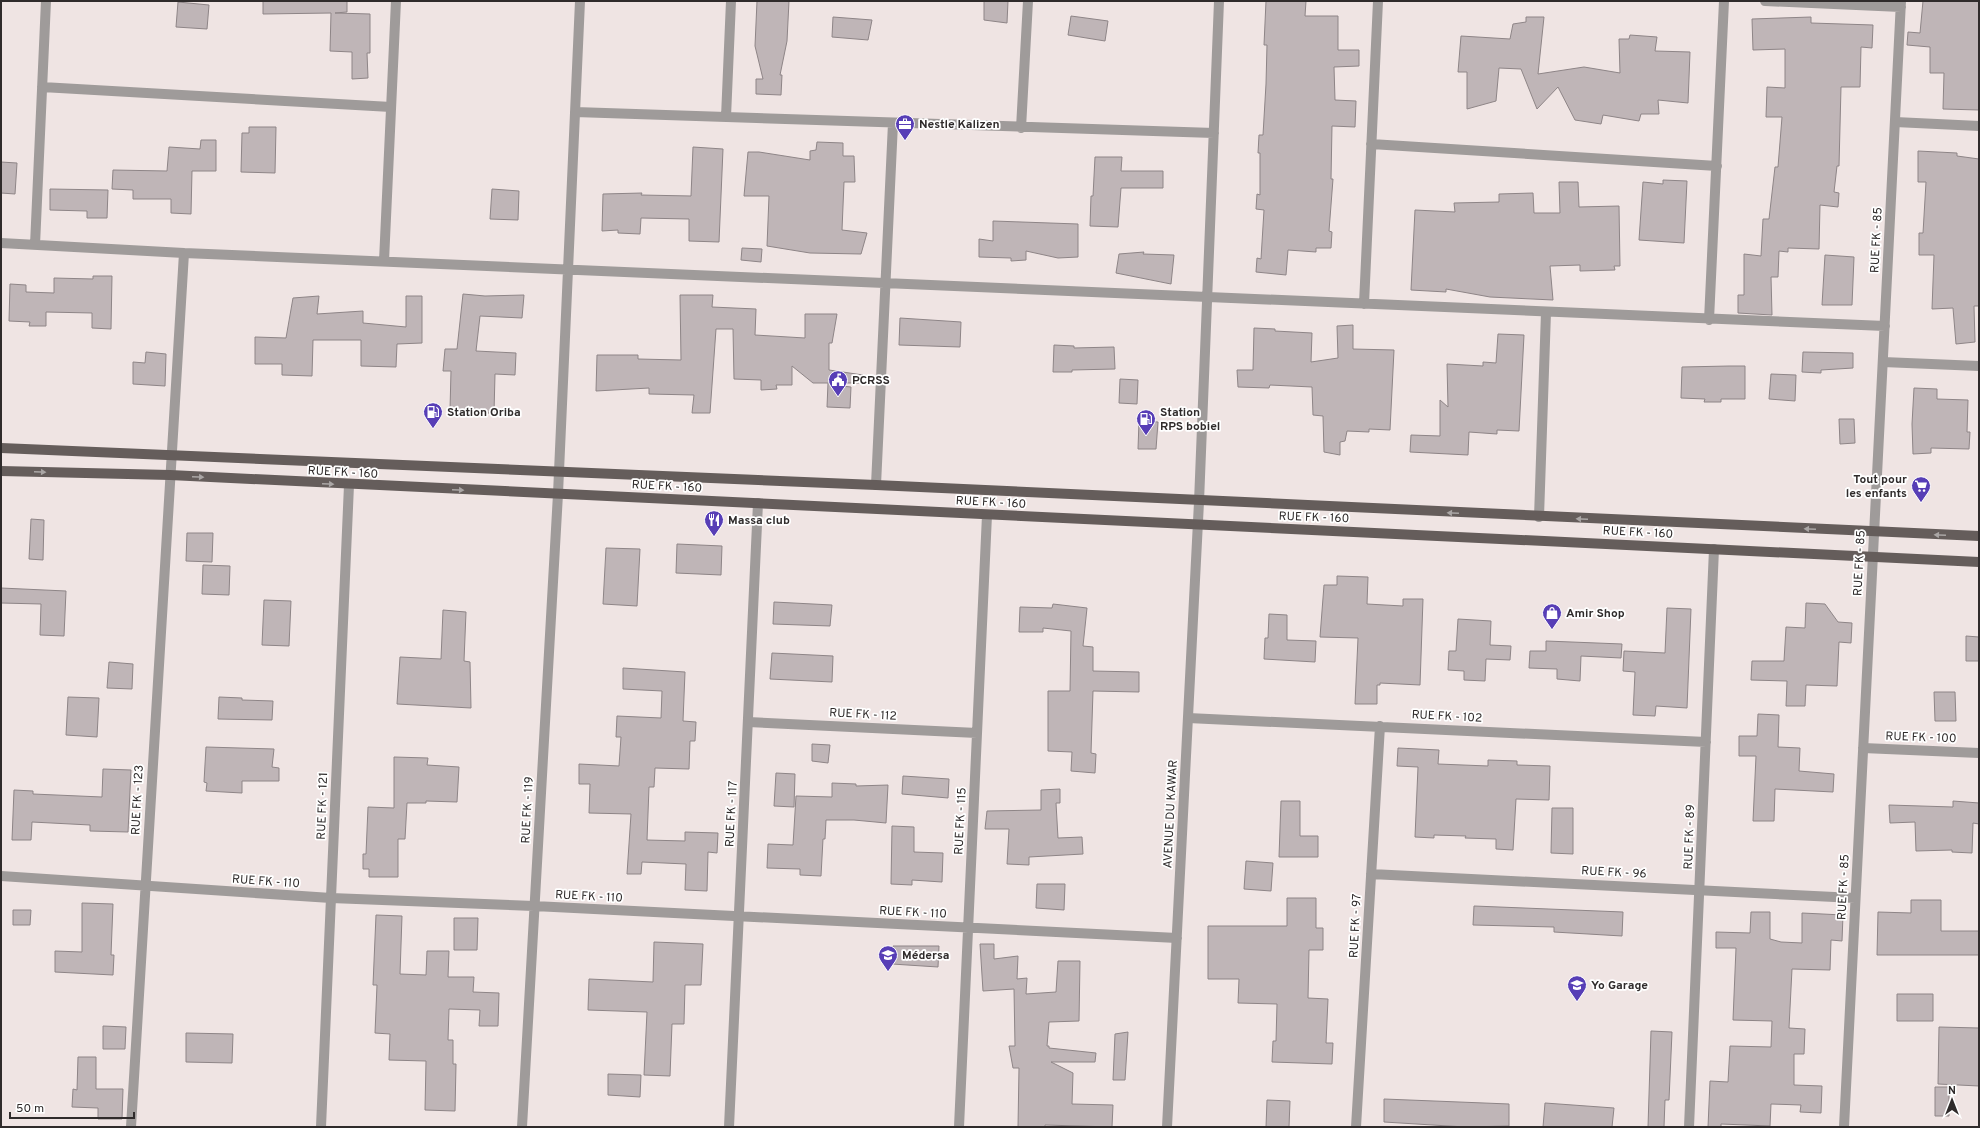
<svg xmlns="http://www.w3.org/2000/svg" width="1980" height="1128" font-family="Overpass,sans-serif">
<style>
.building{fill:#bfb5b7;stroke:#8e8587}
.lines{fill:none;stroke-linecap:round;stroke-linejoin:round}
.minor{stroke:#9f9b9a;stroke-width:10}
.major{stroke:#655d5b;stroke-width:10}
.oneway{fill:#aaa6a5}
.labels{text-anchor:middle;stroke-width:3.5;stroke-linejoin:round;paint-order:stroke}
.poi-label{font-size:12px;font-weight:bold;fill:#2f2b2b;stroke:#fff;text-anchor:start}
.street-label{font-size:12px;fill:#2f2b2b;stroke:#fff}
</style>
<rect width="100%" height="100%" fill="#efe4e3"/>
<path class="building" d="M263,1h84v11l-12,1 35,1v39h-3l1,25 -16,1v-27l-22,-1 1,-38 -68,1z
M757,1h32l-2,40 -7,34h2l-1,20 -25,-1v-15h7l-8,-33z
M984,1h24l-1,22 -23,-3z
M1266,1h40l-1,15h33v34h21v16l-25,1 1,33 21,1 -1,26 -23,-1 -1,53h2l-4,52 3,1 -1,16h-15v4l-28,-2 -2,25 -30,-3 1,-14 4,1 3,-49 -8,-1 1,-15 3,1v-42h-2l1,-18h4l3,-51 1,-39h-3z
M1923,1h56v109l-36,-1 1,-36h-14v-26l-23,-2 1,-13 12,1z
M178,2l31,3 -2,24 -31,-2z
M1071,16l37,5 -3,20 -37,-6z
M833,17l39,3 -4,20 -36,-3z
M1526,17h18l-6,57 46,-7 36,6 -1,-34h10l1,-4 27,2 -2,14 35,1 -2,51 -30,-3 1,14h-18l-2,7 -36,-6 -2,9 -26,-4 -17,-33 -21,22 -16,-40 -22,-1 -3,33 -29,8v-37h-9l3,-36 49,3 3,-15 13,-2z
M1811,17v6l62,2 -1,23 -11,-1 -1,40h-19l-2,79h-2l-3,26 5,1 -1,14 -18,-2 -1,44 -31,-1v4l-9,-1 -1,26h-7l1,38 -34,-2v-18h6v-41l17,2 2,-37h6l6,-52h3l4,-50h-16l1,-30 18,1v-39l-32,1 -1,-31z
M249,127h27l-1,46 -34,-1 1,-39h7z
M201,140h15v31h-24l-1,43 -20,-1v-14h-38v-9l-21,-1 1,-19 54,1 2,-24 31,2z
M817,142l26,1v13h11l1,26h-11l-2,48 25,3 -6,21 -51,-1 -43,-7 2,-50h-25l4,-44h11l51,8v-9l6,-1z
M693,147l30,2 -4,93 -30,-1v-22l-48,-1 -1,16 -22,-1v-3l-16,1 1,-37 39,-1 -1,2 50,1z
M1918,151l39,2v3l22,3v147h-5l1,36 -19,2 -3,-36 -21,1 2,-54h-15v-22h4l3,-51h-8z
M1095,157h27l-1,14h42v17h-42l-3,39 -28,-1 1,-30h2z
M1,162l16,1 -2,31 -14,-1z
M1663,180l24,1 -3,62 -45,-3 4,-58 20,2z
M1559,182h19l1,25 40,-1 1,60h-6l1,4 -35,1v-6l-30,1 3,34 -63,-3 -44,-8v3l-35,-2 4,-80 40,2 -1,-9 45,-1v-8l34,-1 1,20h26z
M50,189l58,1 -1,28h-20v-7l-37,-1z
M492,189l27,2 -1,29 -28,-1z
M993,221l85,3v33l-20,1 -32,-7v9l-15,1v-3l-32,-1v-18l14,2z
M742,248l20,1 -1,13 -20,-2z
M1144,252l-1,2 31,1 -3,29 -55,-11 3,-19z
M1825,255l29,2 -2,48h-30z
M93,276h19l-1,53 -19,-1v-15l-46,-1v14h-17l1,-4 -21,-1 1,-37 16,1v7l28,1v-15l39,1z
M463,294l22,2 39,-1 -2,23 -42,-2 -4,35 40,2 -1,22 -20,-1 -1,39h-16v-3h-28l1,-39h-8l2,-22h12z
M680,295h33l-1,12 44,2 -1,26 50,3v-24h32l-5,29h-3v27l34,5 -1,8h-21v3l10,1 -1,21 -23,-1 1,-24h-15l-21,-17v19h-16l1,4 -16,1v-10l-27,-1 -1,-50h-17l-6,84h-18l2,-18 -45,-1v-6l-53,3 1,-36h41v4l43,1z
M319,296l-2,18 46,-3v12l43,4v-31h16v47l-25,1 -1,23 -35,-1v-26h-48l-1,36 -30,-1v-11h-27v-27l31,1 7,-40z
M900,318l61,4 -1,25 -61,-2z
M1353,325v24l41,1 -4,80 -21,-1v3l-22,-1 -2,10 -5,1v13l-16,-3 -1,-36 -10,-1 -1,-28 -42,-2 -1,3 -31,-1 -1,-17h16l1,-42 21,1v2l37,2 -1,29 27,-4 -1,-32z
M1498,334l26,1 -5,96 -22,-1v4l-28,-2 -1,23 -58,-3 1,-17 29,1v-36l8,7 -1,-43 36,2v-4l13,1z
M1054,345l20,1v2l40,-1 1,22 -43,1v2h-19z
M146,352l20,2 -1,32 -32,-2v-22l12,1z
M1803,352l50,1v15l-32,2v3l-19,-1z
M1729,366h16v33h-24v3h-17l1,-3 -24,-1 1,-31z
M1771,374l25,1 -1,26 -26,-2z
M1120,379l18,1 -1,24 -18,-1z
M1914,388l23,1v10l31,1 -1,32h3l-1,17 -38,-1v5l-18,1 -1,-30z
M1839,419h15l1,24 -15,1z
M1139,421l19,1 -2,27h-18z
M31,519l13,1 -1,40 -14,-1z
M187,533h26l-1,29 -26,-1z
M677,544l45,2 -1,29 -45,-2z
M606,548l34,1 -3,57 -34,-2z
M203,565l27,1 -1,29 -27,-1z
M1337,576l31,1 -1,27 36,2v-7h20l-3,86 -40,-2v2h-3v19h-22l3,-66 -38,-1 4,-52h13z
M1,588l65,3 -2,45 -24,-1 1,-31 -40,-1z
M264,600l27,1 -2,45 -27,-1z
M774,602l58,3 -2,21 -57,-2z
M1806,603l19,1 13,18 14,1 -1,20 -12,-1 -2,44 -31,-1 -1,21h-19l1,-25 -36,-1 1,-19h32l2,-34 19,1z
M1053,604l34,4 -4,38 10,1v24l46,1v20l-46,-1 -2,62 5,1 -1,19 -24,-2 1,-19 -24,-1v-60h22l1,-60 -28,-3v4h-24l1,-25 32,1z
M1667,608l24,1 -4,99 -31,-2 -1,10 -22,-1 2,-43 -12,-1 1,-20 41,2z
M443,610l23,2 -2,49 6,1 1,46 -74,-4 3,-47 41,2z
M1269,614l18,1v25l29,1 -1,21 -51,-3 1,-21h3z
M1458,619l33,2 -1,24 21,1 -1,14 -24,-1 -1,22 -21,-1v-9l-16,-1 1,-19h7z
M1966,636l13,1v24h-13z
M1546,641l76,3 -1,14 -40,-2 -1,25 -23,-2v-10l-28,-1 1,-17h16z
M772,653l61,3 -1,26 -62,-3z
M109,662l24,2 -1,25 -25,-1z
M623,668l62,4 -2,49 13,1 -1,19h-5l-1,28 -34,-1 -1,19h-5l-2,53 38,1v-9l33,1 -1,20 -9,-1 -1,39 -22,-1 1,-26 -44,-2 -1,12h-14l4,-60 -42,-1 1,-29h-11v-20l40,2 2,-29h-5l1,-21 44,2 1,-27 -39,-2z
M1934,692h21l1,29h-21z
M68,697l31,1 -2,39 -31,-2z
M219,697l23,1v2l31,1 -1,19 -54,-1z
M1758,714l21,1 -1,32 22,1 -1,23 35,3 -1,18 -58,-3 -1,32h-21l3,-65h-17v-20h18z
M812,744l18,1 -2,18 -16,-2z
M206,747l68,2 -2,18 7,1v13h-37v12l-36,-2 1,-8 -3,-1z
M1398,748l41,2 -1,14 50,2v-6l29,1v4l33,1 -1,34 -33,-1 -3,51 -17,-1v-10l-31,-1 1,-2 -32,-1v3l-19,-1 3,-70 -21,-1z
M394,757l34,1 -1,7 32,2 -2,35 -31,-1v2h-19l-2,36h-7v38h-29v-8h-6v-15h3l2,-47 26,1z
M103,769l28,1 -3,62 -38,-1v-6l-58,-3 -1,18h-19l2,-50 19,1v3l69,3z
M776,773l19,1 -1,33 -20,-1z
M903,776l46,3 -1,19 -46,-4z
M832,783l24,1v2l32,-1 -2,38 -32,-3h-28l-1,19h-2l-2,37 -21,-1v-6l-33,-1 1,-24 25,1 3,-49 36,1z
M1060,789v14h-4l2,35 24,-1 1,17 -54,3v8l-22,-1 2,-35h-24l2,-18 54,-1v-20z
M1281,801h19v35h18v21h-39z
M1953,801l26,2v21l-6,-1 -1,30 -20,-1v-2l-36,1 -1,-29 -25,1 -1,-18 64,2z
M1552,808h21v46l-22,-1z
M892,826l22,1v25l29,1 -1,29 -30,-2v5l-21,-1z
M1246,861l27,2 -2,28 -27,-2z
M1037,884h28l-1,26 -28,-2z
M1287,898h29v30h7v22h-14l-1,48 20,1 -2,44h7l-1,21 -60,-2 1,-21h3l1,-37 -39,-1 1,-24h-31v-53h79z
M1911,900h30v31h38v24h-102l1,-43 33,1z
M82,903l31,1 -2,51h3l-1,20 -58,-3v-21l27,1z
M1474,906l149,6 -1,24 -68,-4v-5l-81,-2z
M13,910h18l-1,15h-17z
M1751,912h19v27l11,3 21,1v-30l41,2 -1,26 -11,-1 -1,30 -38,-1 -3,59 16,1 -1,25h-10v31l28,1 -1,27 -21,-1 1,-7 -30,-1 -1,22 -49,-2v3h-13l2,-46 18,1 2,-36 41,1 1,-26 -39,-1 3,-72h-20v-16l34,1z
M376,915l26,1 -2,58 26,1 1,-24h22l-1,26h26l-1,15 26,1 -1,33h-19l1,-16 -31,-1 -1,31h5v24h3l-1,47 -30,-1 1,-49 -37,-1 1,-26 -15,-1 2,-48h-4z
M454,918h24l-1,32h-23z
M654,942l49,2 -2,41h-16l-1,39h-12l-2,52 -26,-1 3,-63 -59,-2 1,-31 64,3z
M980,944h14v15l24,-3 -1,23 10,-1 -1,16 30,-2 2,-31h22l-1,60 -30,1 -2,24h2v2l47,5 -1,9h-44l22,11 -1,31 41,1 -1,22 -67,-2v2h-27l1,-59h-6l-4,-22h6l-1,-57 -31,2z
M893,946h46l-1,21 -46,-3z
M1897,994h36v27h-36z
M103,1026l23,1 -1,22h-22z
M1939,1027l40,1v58l-41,-2z
M1651,1031l21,1 -3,68h-4l-1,27h-16z
M1128,1032l-3,48h-12l2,-46z
M186,1033l47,1 -1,29 -46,-1z
M78,1057h18v32h27l-1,30h-24v-11l-26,-1 1,-18 4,1z
M608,1074l33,1 -1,22 -32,-2z
M1935,1087h14v29h-14z
M1384,1099l125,5v22l-44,1 -81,-5z
M1267,1100l23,1 -1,26h-23z
M1545,1103l69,5 -2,19h-69z"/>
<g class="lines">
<path class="minor" d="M1765,1l136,6
M42,87l349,20
M575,112l639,21
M726,117l5,-116
M1895,122l84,4
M1021,128l7,-127
M1371,144l346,22
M1,243l183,10 1701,73
M35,245l11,-244
M384,261l12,-260
M1364,304l14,-303
M1709,320l15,-319
M1883,362l96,4
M876,485l17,-362
M1539,517l7,-205
M1188,718l518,24
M748,722l229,11
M1863,748l116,5
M1371,874l484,24
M1,876l330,22 203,8 643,32
M131,1127l53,-874
M321,1127l28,-642
M522,1127l36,-633 22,-493
M729,1127l29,-624
M959,1127l28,-612
M1167,1127l32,-625 20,-501
M1356,1127l24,-401
M1689,1127l25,-578
M1844,1127l57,-1126"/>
<path class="major" d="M1,448l875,37 1103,51
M1,471l169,4 1809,87"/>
</g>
<defs><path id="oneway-solid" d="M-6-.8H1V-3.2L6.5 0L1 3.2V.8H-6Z"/></defs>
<g class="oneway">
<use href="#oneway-solid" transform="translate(40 472) rotate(2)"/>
<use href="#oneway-solid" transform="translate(198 477) rotate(3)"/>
<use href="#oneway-solid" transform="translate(328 484) rotate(3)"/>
<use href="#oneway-solid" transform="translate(458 490) rotate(3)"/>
<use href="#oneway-solid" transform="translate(1453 513) rotate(-177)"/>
<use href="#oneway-solid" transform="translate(1582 519) rotate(-178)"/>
<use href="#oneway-solid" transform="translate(1810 529) rotate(-178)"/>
<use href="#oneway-solid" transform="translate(1940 535) rotate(-177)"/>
</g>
<defs>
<g id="office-pin" transform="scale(1)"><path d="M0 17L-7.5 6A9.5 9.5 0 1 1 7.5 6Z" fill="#573eb6" stroke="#fff"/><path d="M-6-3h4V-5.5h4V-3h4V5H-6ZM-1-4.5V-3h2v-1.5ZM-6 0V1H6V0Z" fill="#fff"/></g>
<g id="civic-pin" transform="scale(1)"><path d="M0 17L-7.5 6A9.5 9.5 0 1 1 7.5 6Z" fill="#573eb6" stroke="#fff"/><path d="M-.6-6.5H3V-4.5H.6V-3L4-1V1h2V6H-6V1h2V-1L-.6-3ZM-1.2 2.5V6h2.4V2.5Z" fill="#fff"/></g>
<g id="fuel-pin" transform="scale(1)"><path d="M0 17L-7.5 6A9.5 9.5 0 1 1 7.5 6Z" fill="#573eb6" stroke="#fff"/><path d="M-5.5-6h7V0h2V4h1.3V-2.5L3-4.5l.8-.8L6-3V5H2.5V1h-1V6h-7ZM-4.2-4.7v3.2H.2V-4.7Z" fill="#fff"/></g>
<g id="supermarket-pin" transform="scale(1)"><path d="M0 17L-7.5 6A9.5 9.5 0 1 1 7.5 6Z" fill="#573eb6" stroke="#fff"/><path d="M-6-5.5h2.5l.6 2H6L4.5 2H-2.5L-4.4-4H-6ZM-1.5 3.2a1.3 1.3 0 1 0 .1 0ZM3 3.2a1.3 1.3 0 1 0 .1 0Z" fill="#fff"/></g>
<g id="restaurant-pin" transform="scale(1)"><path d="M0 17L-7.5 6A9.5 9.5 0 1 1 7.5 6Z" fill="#573eb6" stroke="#fff"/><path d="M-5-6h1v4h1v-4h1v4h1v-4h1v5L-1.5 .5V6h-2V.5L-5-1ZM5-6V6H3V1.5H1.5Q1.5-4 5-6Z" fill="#fff"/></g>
<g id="shop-pin" transform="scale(1)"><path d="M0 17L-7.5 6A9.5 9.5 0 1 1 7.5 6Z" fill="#573eb6" stroke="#fff"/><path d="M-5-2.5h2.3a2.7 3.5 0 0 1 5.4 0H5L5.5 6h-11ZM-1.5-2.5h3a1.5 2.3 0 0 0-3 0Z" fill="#fff"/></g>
<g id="school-pin" transform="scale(1)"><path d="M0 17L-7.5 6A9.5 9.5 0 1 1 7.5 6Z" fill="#573eb6" stroke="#fff"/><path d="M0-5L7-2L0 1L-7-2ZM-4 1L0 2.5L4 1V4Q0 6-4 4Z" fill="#fff"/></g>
</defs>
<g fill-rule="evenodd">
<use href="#office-pin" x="905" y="124"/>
<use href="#civic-pin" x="838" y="380"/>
<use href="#fuel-pin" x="433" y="412"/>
<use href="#fuel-pin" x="1146" y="419"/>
<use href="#supermarket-pin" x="1921" y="486"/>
<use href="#restaurant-pin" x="714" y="520"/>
<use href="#shop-pin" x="1552" y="613"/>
<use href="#school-pin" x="888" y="955"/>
<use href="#school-pin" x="1577" y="985"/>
</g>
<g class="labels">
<g class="poi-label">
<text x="919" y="128">Nestle Kalizen</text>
<text x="852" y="384">PCRSS</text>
<text x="447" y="416">Station Oriba</text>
<text x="1160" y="416">Station<tspan x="1160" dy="14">RPS bobiel</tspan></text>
<text x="1907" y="483" text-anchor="end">Tout pour<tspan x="1907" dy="14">les enfants</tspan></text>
<text x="728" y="524">Massa club</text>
<text x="1566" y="617">Amir Shop</text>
<text x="902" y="959">Médersa</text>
<text x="1591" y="989">Yo Garage</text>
</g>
<g class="street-label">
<text transform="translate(1876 240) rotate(-87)" y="4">RUE FK - 85</text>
<text transform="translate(343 472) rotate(3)" y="4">RUE FK - 160</text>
<text transform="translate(667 486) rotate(3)" y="4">RUE FK - 160</text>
<text transform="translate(991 502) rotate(3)" y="4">RUE FK - 160</text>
<text transform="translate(1314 517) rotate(2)" y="4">RUE FK - 160</text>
<text transform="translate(1638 532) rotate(3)" y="4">RUE FK - 160</text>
<text transform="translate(1859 563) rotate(-87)" y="4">RUE FK - 85</text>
<text transform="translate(863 714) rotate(3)" y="4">RUE FK - 112</text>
<text transform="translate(1447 716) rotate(3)" y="4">RUE FK - 102</text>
<text transform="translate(1921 737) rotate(2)" y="4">RUE FK - 100</text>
<text transform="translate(137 800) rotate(-87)" y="4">RUE FK - 123</text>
<text transform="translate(322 806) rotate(-88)" y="4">RUE FK - 121</text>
<text transform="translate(527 810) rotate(-87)" y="4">RUE FK - 119</text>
<text transform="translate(731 814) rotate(-87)" y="4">RUE FK - 117</text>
<text transform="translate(1170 814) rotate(-87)" y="4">AVENUE DU KAWAR</text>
<text transform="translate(960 821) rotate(-87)" y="4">RUE FK - 115</text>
<text transform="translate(1689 837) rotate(-88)" y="4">RUE FK - 89</text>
<text transform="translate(1614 872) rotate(3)" y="4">RUE FK - 96</text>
<text transform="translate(266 881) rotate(4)" y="4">RUE FK - 110</text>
<text transform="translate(1843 887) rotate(-87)" y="4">RUE FK - 85</text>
<text transform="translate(589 896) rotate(3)" y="4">RUE FK - 110</text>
<text transform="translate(913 912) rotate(3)" y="4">RUE FK - 110</text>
<text transform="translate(1355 926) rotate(-87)" y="4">RUE FK - 97</text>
</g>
</g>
<rect width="1980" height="1128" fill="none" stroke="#2f2b2b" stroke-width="4"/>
<g transform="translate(1952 1100)" stroke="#ffffff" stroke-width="3" paint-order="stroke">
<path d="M0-3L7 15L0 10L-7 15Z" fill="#2f2b2b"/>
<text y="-6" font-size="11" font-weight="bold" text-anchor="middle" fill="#2f2b2b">N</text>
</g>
<path d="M10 1112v6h124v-6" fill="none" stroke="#2f2b2b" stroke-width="2"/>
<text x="16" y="1112" font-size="12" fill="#2f2b2b" stroke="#ffffff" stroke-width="3" paint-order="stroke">50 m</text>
</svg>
